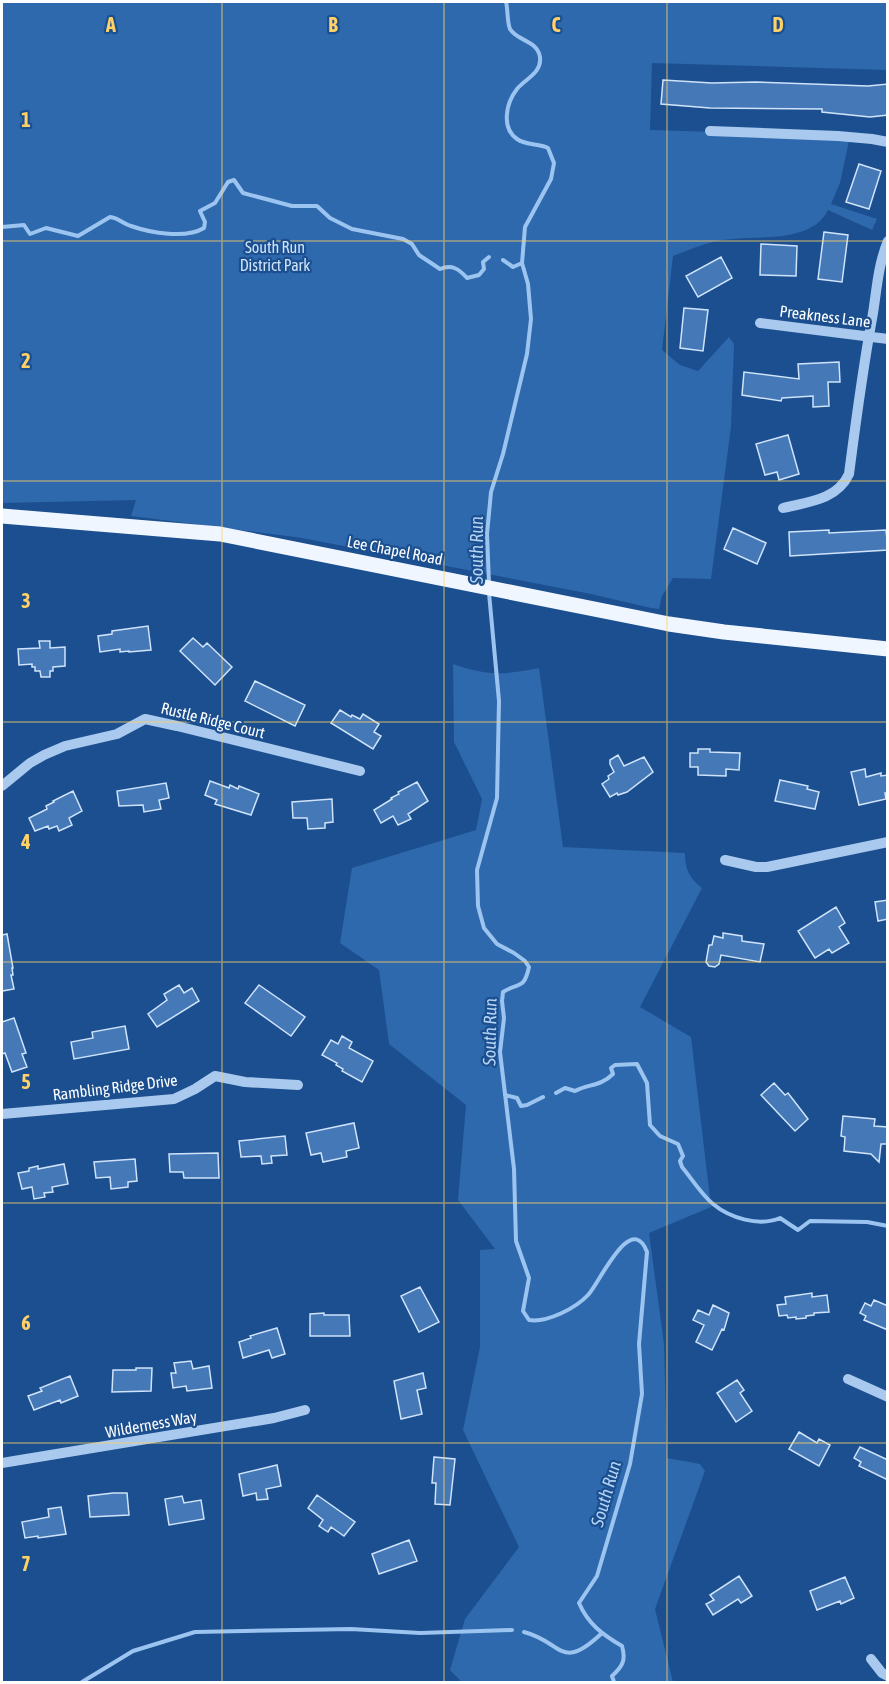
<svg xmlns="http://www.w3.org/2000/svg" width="889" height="1684" font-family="'Asap Condensed',sans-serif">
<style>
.green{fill:#2e69ad}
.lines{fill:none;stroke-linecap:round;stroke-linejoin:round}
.stream{stroke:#9cc4f0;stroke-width:4}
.building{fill:#4478b7;stroke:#cfe3fa;stroke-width:1.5}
.minor{stroke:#a9c9ee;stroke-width:10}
.major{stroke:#f0f6ff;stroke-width:15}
.grid{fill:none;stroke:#ffd166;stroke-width:1.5;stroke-opacity:0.55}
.labels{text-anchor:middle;stroke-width:4.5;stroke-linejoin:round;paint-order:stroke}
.park-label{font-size:16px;fill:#cfe3fa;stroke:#1b4f8f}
.street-label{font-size:16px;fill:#fff;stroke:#1b4f8f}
.water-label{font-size:18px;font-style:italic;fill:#b5d3f5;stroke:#1b4f8f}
.grid-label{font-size:20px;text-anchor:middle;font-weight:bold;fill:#ffd166;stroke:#1b4f8f;stroke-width:4.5;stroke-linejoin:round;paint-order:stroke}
</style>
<rect width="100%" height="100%" fill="#1b4f8f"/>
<path class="green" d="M2,2h885v68l-235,-7 -2,67 215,6 -16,5 -9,42 -9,21 46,15 -5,11 -44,-20c-17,36 -78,24 -111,31 -15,3 -30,10 -44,15l-11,94 18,15 18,6 31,-34 5,7 -3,83 -20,152 -38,-1 -11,18 -3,13 -8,-1 -60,-14 -289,-56 -171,-22 5,-16 -134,3z
M453,664c34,12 51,11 86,4l24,179 122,6c0,16 4,25 17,35l-62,119 51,30 20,170 -62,26 15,111 3,114 33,6 5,7 -50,138 18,73h-211l-12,-12 15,-51 54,-72 -56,-117 17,-83v-97l15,-1 -37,-49 8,-95 -77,-61 -10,-74 -39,-27 12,-75 124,-38 6,-31 -28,-57z"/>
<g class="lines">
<path class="stream" d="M2,227l22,-2 6,9 16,-6 32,8 32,-19c9,1 13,7 21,9 20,7 55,13 73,2l1,-6 -5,-11 15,-8 13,-21 6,-2 9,13 49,13h25l13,12 22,11 51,10 9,5 7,11 21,14c12,-5 19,0 27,9l12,-3 5,-6 -1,-7 6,-5
M503,260l10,7 9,-4
M489,583l-2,-49 4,-42 12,-38 24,-100 4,-35 -3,-35 -6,-21 3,-36 26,-48 3,-16 -6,-15c-10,-5 -21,-2 -31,-9 -16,-11 -11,-36 0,-50 8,-10 25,-16 23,-32 -3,-17 -23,-16 -30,-28 -3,-7 -2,-20 -4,-27
M489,593l10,108 -2,97 -20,72 1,36 6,22 13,16 17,9 11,8 4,6c-5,23 -10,15 -26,25l-1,9 2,17 -4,34 14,117 2,72 13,37 -6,33 6,9c18,3 47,-12 59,-25 11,-11 43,-85 59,-43l-8,92 3,50 -12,70 -33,112 -18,27c9,21 24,32 43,43 4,14 1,20 -10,30l2,6
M556,1093l9,-5 10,3c14,-7 26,-5 38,-17l-2,-6 4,-3 22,-1 10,19 3,42 10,11 18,8 5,12 -3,5 2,6c10,12 19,27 31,37 17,14 46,23 67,14l18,12 12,-9 57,1 21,4
M505,1095l12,3 4,8 6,-1 16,-8
M524,1632c39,10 36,40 77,2
M82,1682l51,-31 62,-19 156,-3 69,4 92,-3"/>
</g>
<path class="building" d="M663,80l49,3 43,-1 113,4 20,-2v31l-18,2 -48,-5v-3l-112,-1 -49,-4z
M859,164l22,7 -12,38 -23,-7z
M824,232l24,3 -6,47 -24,-3z
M761,244l36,2 -1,30 -36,-1z
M721,257l11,21 -34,19 -12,-21z
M684,308l24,2 -5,41 -23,-3z
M839,362l1,20h-12l1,24 -16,1v-11l-31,2 -1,3 -39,-6 2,-23 55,7 -1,-15z
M788,435l11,39 -20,6 -2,-8 -12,3 -9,-31z
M733,528l33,15 -9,21 -33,-15z
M829,530v3l57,-3 2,20 -98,6 -1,-24z
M148,626l3,24 -22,2v-1l-9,1v-3l-20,3 -2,-16 14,-2v-3z
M193,638l10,9 4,-4 25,24 -17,18 -35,-34z
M39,641h11v7l15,-1v19l-12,1v4h-3v6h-9l-1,-6h-5v-4h-3v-3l-13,1 -1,-16 22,-1z
M255,681l50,24 -10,21 -50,-25z
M340,710l11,7 1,-2 8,4 3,-5 16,10 -5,8 7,4 -8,13 -42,-26z
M698,749h12v3l30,1 -1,17 -13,-1v7l-28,-1v-8h-8v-14h8z
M618,755l6,11 20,-9 9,15 -26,20 -9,3 -1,-2 -7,4 -8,-13 7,-5 -1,-3 6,-4 -4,-8v-4z
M865,769l1,8 15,-4v3l7,-1v18h-3l1,6 -27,6 -8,-33z
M780,780l28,6 -1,3 12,3 -4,17 -40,-8z
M210,781l19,7 1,-3 8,4 1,-3 20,8 -8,21 -36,-11 2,-4 -12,-5z
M417,782l11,19 -20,13 3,5 -13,6 -5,-9 -12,7 -7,-13 18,-11 -1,-1 8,-4 -1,-2z
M166,783l3,15 -10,2 2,9 -17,3 -1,-7 -24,1 -2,-15z
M73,791l9,20 -13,7 3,7 -13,6 -2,-5 -8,3 -1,-3 -13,5 -6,-13 18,-9 -1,-3 8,-4 -1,-1z
M332,799l1,23 -8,1v5l-17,1 -1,-11h-14l-1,-16z
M888,900v19l-10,2 -3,-19z
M836,907l9,16 -6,4 10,16 -17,10 -3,-4 -14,9 -17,-27z
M723,933l19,3v5l22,3 -4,18 -39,-7 -2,9 -4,3 -6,-1 -3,-4 3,-17h3l2,-9 9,2z
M7,934l6,34h-1l1,7h-2l3,14 -12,2v-56z
M179,985l5,8 8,-5 7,13 -42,26 -9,-13 19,-14 -3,-6z
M259,985l46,32 -14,19 -46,-33z
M14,1018l12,35 -4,1 5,13 -15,5 -7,-19 -3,1v-32z
M125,1026l4,23 -55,10 -3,-17 22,-4 -1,-6z
M342,1036l10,6 -3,6 24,13 -11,21 -20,-11 1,-2 -7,-4 1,-2 -15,-8 9,-15 7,4z
M774,1083l11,12 3,-2 20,26 -13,12 -34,-36z
M843,1116l32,3 -1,7 14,1 -1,17h-6l-2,18 -8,-8 -27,-3 1,-14 -4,-1z
M354,1123l5,25 -13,3 1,6 -24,5 -2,-9 -10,2 -5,-22z
M285,1136l2,19 -16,1 1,7 -10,1 -1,-8 -20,1 -2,-16z
M218,1153l1,25h-35l-1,-6h-13l-1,-18z
M135,1159l2,22 -9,1v5l-17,2 -1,-12 -14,1 -2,-16z
M64,1164l4,20 -16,3 1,5 -9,1 1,4 -11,2 -2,-12 -10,2 -4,-16 11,-2v-3l9,-2v3z
M420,1287l19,35 -20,10 -18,-36z
M812,1293v4l15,-2 2,17 -15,1v2l-8,1v2l-10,1v-2l-8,1 -1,-3 -8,1 -2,-11 9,-1 -1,-7z
M874,1300l14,6v24l-24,-10 2,-4 -6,-3 5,-10 6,3z
M713,1305l16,8 -5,17 -2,-1 -10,21 -16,-8 8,-17 -11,-5 5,-10 11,5z
M324,1313v2h25l1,21h-40v-22z
M277,1328l8,26 -13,4 -3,-8 -26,8 -4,-16 12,-4 -1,-2z
M191,1361l2,8 16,-3 3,22 -25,3 -1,-5 -13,2 -2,-15h5l-2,-10z
M136,1368h16l-1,23 -39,1 1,-22h23z
M423,1373l3,15 -9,2 5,24 -21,5 -7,-38z
M70,1376l8,20 -17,7 -1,-3 -26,10 -6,-14 14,-5 -2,-3z
M737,1380l7,10 -4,3 12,18 -16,11 -19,-29z
M799,1432l18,11 2,-4 11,6 -11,21 -30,-17z
M860,1447l28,13v20l-29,-14 2,-4 -7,-4z
M434,1457l21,2 -5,46 -15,-1 1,-21h-4z
M277,1465l4,21 -15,3 2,10 -11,1 -1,-7 -13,3 -4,-22z
M113,1493h14l2,22 -39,2 -2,-21z
M317,1495l38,27 -11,14 -13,-9 -3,5 -9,-6 4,-6 -15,-12z
M182,1496l2,7 17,-3 3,19 -35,6 -4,-26z
M61,1507l5,27 -28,4v-2l-13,2 -3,-16 27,-5 -1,-8z
M409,1540l8,21 -38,13 -7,-20z
M739,1576l13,20 -11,7 -3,-4 -25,16 -7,-11 8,-4 -4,-5z
M845,1577l9,21 -13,6 -1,-3 -23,9 -7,-19z"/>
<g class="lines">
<path class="minor" d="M710,131l128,5 34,3 16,3
M760,323l128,16
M783,508c25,-6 54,-8 66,-34 7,-54 14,-107 24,-161 4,-25 5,-48 15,-72
M2,786l28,-23 14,-8 21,-9 52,-12 28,-15 32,7 183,45
M725,860l31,7h11l121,-25
M2,1114l172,-15 21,-10 20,-13 30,6 53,3
M848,1379l40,18
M2,1463l272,-45 31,-8
M871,1659l11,14 6,3"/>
<path class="major" d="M2,516l218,18 449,90 55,8 164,17"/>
</g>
<path class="grid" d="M222,2v1680M444,2v1680M667,2v1680M2,241h886M2,481h886M2,722h886M2,962h886M2,1203h886M2,1443h886"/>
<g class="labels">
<g class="park-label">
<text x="275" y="253">South Run<tspan x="275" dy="18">District Park</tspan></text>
</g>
<g class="street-label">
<text transform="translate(825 316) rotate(7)" y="6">Preakness Lane</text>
<text transform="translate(395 550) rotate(11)" y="6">Lee Chapel Road</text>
<text transform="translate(213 720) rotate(14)" y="6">Rustle Ridge Court</text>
<text transform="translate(115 1087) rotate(-7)" y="6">Rambling Ridge Drive</text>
<text transform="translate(151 1424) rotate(-10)" y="6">Wilderness Way</text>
</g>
<g class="water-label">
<text transform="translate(477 550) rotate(-90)" y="6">South Run</text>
<text transform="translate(490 1032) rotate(-89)" y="6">South Run</text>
<text transform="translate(606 1494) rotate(-74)" y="6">South Run</text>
</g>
</g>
<g class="grid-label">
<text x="111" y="32">A</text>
<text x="333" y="32">B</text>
<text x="556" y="32">C</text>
<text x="778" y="32">D</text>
<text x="26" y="127">1</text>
<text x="26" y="368">2</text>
<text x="26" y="608">3</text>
<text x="26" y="849">4</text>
<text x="26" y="1089">5</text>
<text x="26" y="1330">6</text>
<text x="26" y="1571">7</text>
</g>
<rect width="889" height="1684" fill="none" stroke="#ffffff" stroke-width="6"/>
</svg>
